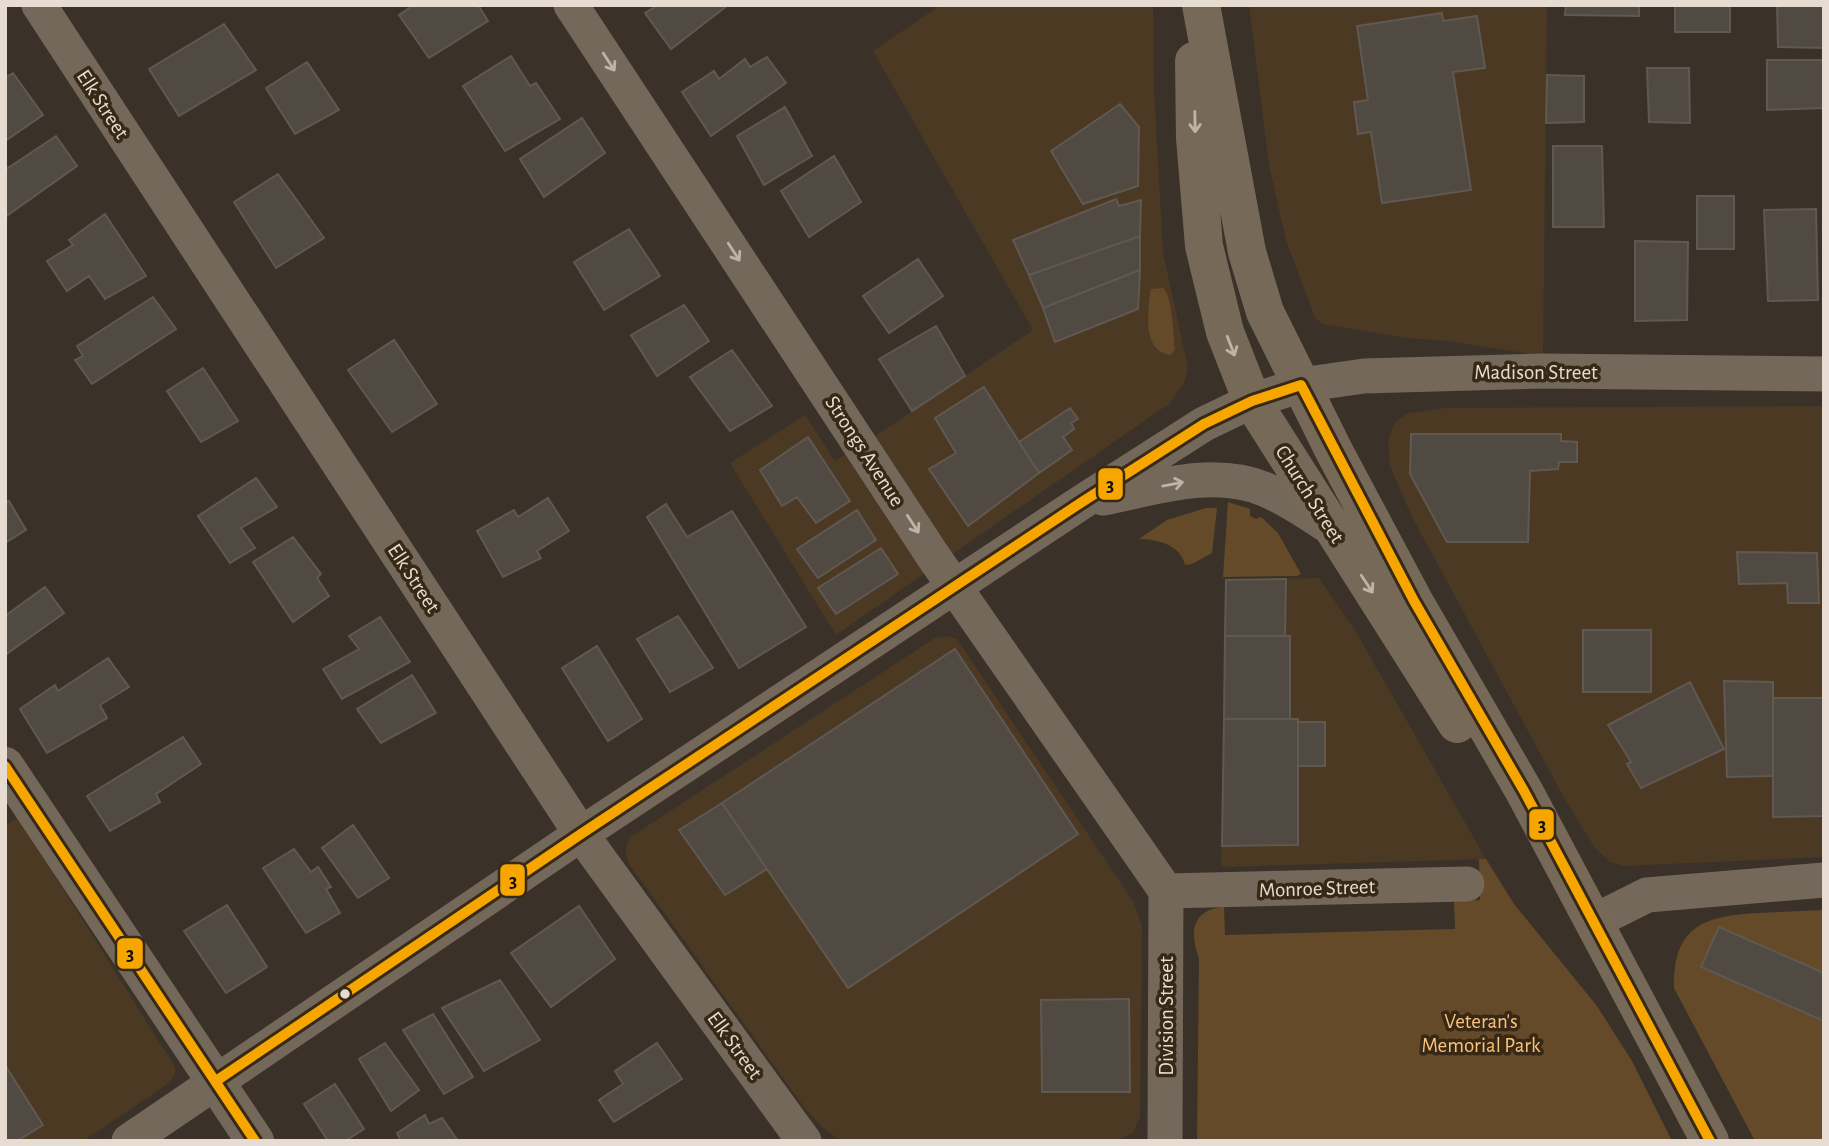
<svg xmlns="http://www.w3.org/2000/svg" width="1829" height="1146" font-family="'Alegreya Sans',sans-serif">
<style>
.built{fill:#4b3923}
.green{fill:#644a28}
.building{fill:#514a42;stroke:#605951;stroke-width:2}
.lines{fill:none;stroke-linecap:round;stroke-linejoin:round}
.minor{stroke:#73685a;stroke-width:35}
.tertiary{stroke:#73685a;stroke-width:38}
.secondary{stroke:#766958;stroke-width:38}
.bus-1-casing{stroke:#372916;stroke-width:16}
.bus-1{stroke:#f7a600;stroke-width:10}
.oneway{stroke:#beb3a7}
.oneway2{stroke:#bfb4a7}
.bus-dot{fill:#e6dcd1;stroke:#372916;stroke-width:2.5}
.labels{text-anchor:middle;stroke-width:7;stroke-linejoin:round;paint-order:stroke}
.street-label{font-size:21px;fill:#e6dcd1;stroke:#372916}
.park-label{font-size:21px;fill:#fbc279;stroke:#372916}
.line-badge{stroke:#372916;stroke-width:2.5}
.pale-badge-label{font-size:19px;text-anchor:middle;font-weight:bold;fill:#111}
</style>
<rect width="100%" height="100%" fill="#3a3228"/>
<path class="built" d="M941,5h212l1,85 9,162 25,116 -4,15 -14,20 -334,232 -106,-172 75,-48 30,46 45,-28 153,-103 -160,-279z
M1249,5h298l-4,351 -93,-15 -43,-3 -84,-14 -8,-6 -29,-78 -17,-75z
M1824,406v451l-201,9 -13,-4 -15,-14 -28,-45 -155,-286 -22,-51 -2,-25 7,-19 14,-9 37,-5z
M1319,578l37,54 130,227 -265,8 5,-287z
M947,636l10,3 177,264 8,23 -2,191 -7,16 -16,7 -276,1 -19,-14 -18,-20 -175,-243 -4,-14 4,-12 306,-200z
M18,817l157,250v8l-9,10 -83,56h-78v-315z"/>
<path class="green" d="M1163,288c10,8 10,47 12,62l-5,5c-28,-5 -22,-41 -20,-62l1,-4z
M1228,502l22,7v7l6,3 5,-2 17,16 23,41 -4,2 -74,1z
M1206,508h11l-5,45 -20,11 -7,1c-4,-20 -28,-26 -46,-26l28,-19z
M1479,859h7l28,45 83,102 35,55 40,80h-475l2,-183c-10,-25 -7,-49 25,-51l1,28 230,-6 -1,-28 26,-1z
M1824,910v231h-69l-81,-153c-1,-62 30,-72 84,-75 22,-1 44,-2 66,-3z"/>
<path class="building" d="M414,5h64l10,16 -59,37 -30,-43z
M658,5h70l-57,44 -26,-36z
M1566,5h73v11l-74,-1z
M1675,5h55v27h-55z
M1777,5h47v43l-46,-1z
M1442,13l1,8 34,-5 8,52 -32,4 18,118 -89,13 -11,-71 -13,2 -4,-32 14,-2 -11,-74z
M224,24l32,46 -77,46 -30,-47z
M511,56l19,30 6,-3 24,36 -55,32 -42,-65z
M767,57l19,26 -75,53 -29,-44 32,-21 5,8 26,-20 5,8z
M1767,60h57v48l-57,2z
M307,62l32,48 -44,24 -29,-46z
M1647,68h42l1,55 -41,-1z
M13,73l30,42 -38,26v-63z
M1547,75l37,1v46l-38,1z
M1120,104l19,23 -1,59 -55,18 -32,-53z
M785,107l27,49 -48,29 -27,-49z
M582,118l23,35 -61,44 -24,-38z
M56,136l21,30 -72,51v-47z
M1553,146h49l2,81h-51z
M834,156l27,46 -52,35 -28,-46z
M278,174l46,64 -48,30 -42,-66z
M1697,196h37v53h-37z
M1116,199l3,7 22,-6 -1,36 -111,39 -16,-35z
M1816,209l2,91 -50,1 -4,-91z
M105,214l41,62 -41,23 -16,-23 -22,15 -20,-30 26,-16 -4,-5z
M629,229l31,47 -56,34 -30,-48z
M1140,236v34l-97,38 -14,-33z
M1635,241l53,1 -1,78 -52,1z
M918,259l25,37 -54,37 -26,-37z
M1140,270l-2,39 -83,33 -12,-34z
M153,297l23,32 -84,55 -17,-24 8,-4 -6,-10z
M684,305l25,36 -52,35 -26,-41z
M936,326l29,50 -53,35 -33,-52z
M394,340l43,64 -45,28 -44,-62z
M732,350l40,56 -42,25 -40,-54z
M203,368l35,53 -37,21 -34,-51z
M984,387l55,86 -71,53 -39,-57 27,-16 -21,-35z
M1070,408l8,11 -7,4 3,6 -11,8 9,13 -33,23 -20,-31z
M1411,434h150v7l16,1v20h-18l-1,7 -28,2 -2,71h-81l-37,-68z
M808,437l42,64 -34,22 -19,-26 -15,9 -22,-36z
M256,478l21,29 -36,21 14,20 -25,15 -32,-47z
M548,498l21,33 -32,20 4,7 -38,19 -26,-46 37,-21 4,7z
M9,501l17,29 -21,13v-40z
M666,504l21,33 45,-26 74,116 -67,41 -92,-151z
M857,510l19,30 -58,38 -21,-29z
M293,537l28,37 -4,4 12,18 -36,26 -40,-60z
M881,548l17,26 -62,40 -18,-26z
M1737,552l80,1 2,50h-31l-1,-20 -48,1z
M1286,579l-1,57h-60l1,-56z
M45,587l19,26 -59,42v-39z
M678,616l35,52 -43,24 -33,-53z
M380,617l30,45 -68,37 -19,-30 36,-20 -10,-13z
M1583,630h68v62h-68z
M1225,636h65v83h-66z
M597,646l45,73 -34,22 -46,-73z
M955,649l123,185 -230,154 -126,-185z
M108,658l21,29 -29,18 7,13 -60,35 -27,-44 35,-24 3,6z
M412,675l24,38 -55,30 -24,-34z
M1724,681l49,1v94l-46,1z
M1690,682l34,67 -83,39 -14,-24 4,-2 -23,-37z
M1773,698h51v118l-51,1z
M1224,719h74v126l-76,1z
M1298,722h27v44h-27z
M183,737l18,27 -45,30 4,8 -50,29 -23,-35z
M722,803l45,66 -42,26 -46,-65z
M353,825l36,53 -31,20 -36,-50z
M294,849l17,23 7,-5 13,20 -5,2 14,24 -34,20 -43,-65z
M227,905l40,62 -41,26 -42,-62z
M579,906l36,53 -64,48 -40,-54z
M1719,927l105,46v48l-123,-54z
M500,980l40,60 -56,31 -42,-63z
M1129,999l1,93h-88l-1,-92z
M433,1014l40,63 -29,17 -41,-64z
M385,1043l34,47 -28,21 -32,-52z
M657,1043l25,36 -68,43 -15,-22 24,-16 -8,-13z
M5,1065l38,60 -26,16h-12z
M335,1084l29,45 -19,12h-17l-24,-37z
M425,1115l4,9 13,-6 16,23h-57l-4,-8z"/>
<g class="lines">
<path class="minor" d="M39,5l542,829 223,307
M571,5l362,551 233,335
M1103,498c52,-10 109,-30 161,-9 23,9 45,25 66,38
M1166,891l301,-7
M1593,922l54,-27 177,-15
M129,1141l452,-307 501,-332 122,-78 48,-23 49,-16 63,-9 179,-5 281,3
M1165,1141l1,-250"/>
<path class="tertiary" d="M5,766l250,375"/>
<path class="secondary" d="M1201,5l46,247 18,60 69,139 80,150 110,190 186,350
M1194,61l1,77 9,108 21,86 27,69 205,323"/>
<g class="bus-1-casing">
<path id="bus-1" d="M5,766l250,375
M216,1081l365,-247 501,-332 122,-78 48,-23 49,-16 113,216 110,190 186,350"/>
</g>
<use href="#bus-1" class="bus-1"/>
</g>
<defs><path id="oneway-shaft" d="M-6 0H5M1.5-3L5.5 0L1.5 3" fill="none" stroke-width="1.6" stroke-linecap="round" stroke-linejoin="round" transform="scale(1.75)"/></defs>
<g class="oneway">
<use href="#oneway-shaft" transform="translate(609 62) rotate(57)"/>
<use href="#oneway-shaft" transform="translate(734 252) rotate(57)"/>
<use href="#oneway-shaft" transform="translate(1173 484) rotate(-11)"/>
<use href="#oneway-shaft" transform="translate(913 524) rotate(57)"/>
</g>
<g class="oneway2">
<use href="#oneway-shaft" transform="translate(1195 122) rotate(89)"/>
<use href="#oneway-shaft" transform="translate(1231 346) rotate(69)"/>
<use href="#oneway-shaft" transform="translate(1367 584) rotate(57)"/>
</g>
<circle class="bus-dot" cx="345" cy="994" r="6"/>
<g class="labels">
<g class="street-label">
<text transform="translate(103 104) rotate(57)" y="7">Elk Street</text>
<text x="1536" y="379">Madison Street</text>
<text transform="translate(865 451) rotate(57)" y="7">Strongs Avenue</text>
<text transform="translate(1310 494) rotate(58)" y="7">Church Street</text>
<text transform="translate(414 578) rotate(57)" y="7">Elk Street</text>
<text transform="translate(1317 888) rotate(-2)" y="7">Monroe Street</text>
<text transform="translate(1166 1016) rotate(-90)" y="7">Division Street</text>
<text transform="translate(735 1045) rotate(54)" y="7">Elk Street</text>
</g>
<g class="park-label">
<text x="1481" y="1028">Veteran's<tspan x="1481" dy="24">Memorial Park</tspan></text>
</g>
</g>
<g class="line-badge">
<rect x="1097" y="467" width="27" height="34" rx="7" fill="#f7a600"/>
<rect x="1528" y="808" width="27" height="33" rx="7" fill="#f7a600"/>
<rect x="499" y="863" width="27" height="34" rx="7" fill="#f7a600"/>
<rect x="116" y="937" width="28" height="33" rx="7" fill="#f7a600"/>
</g>
<g class="pale-badge-label">
<text x="1110" y="491">3</text>
<text x="1542" y="831">3</text>
<text x="513" y="887">3</text>
<text x="130" y="960">3</text>
</g>
<rect width="1829" height="1146" fill="none" stroke="#e6dcd1" stroke-width="14"/>
</svg>
